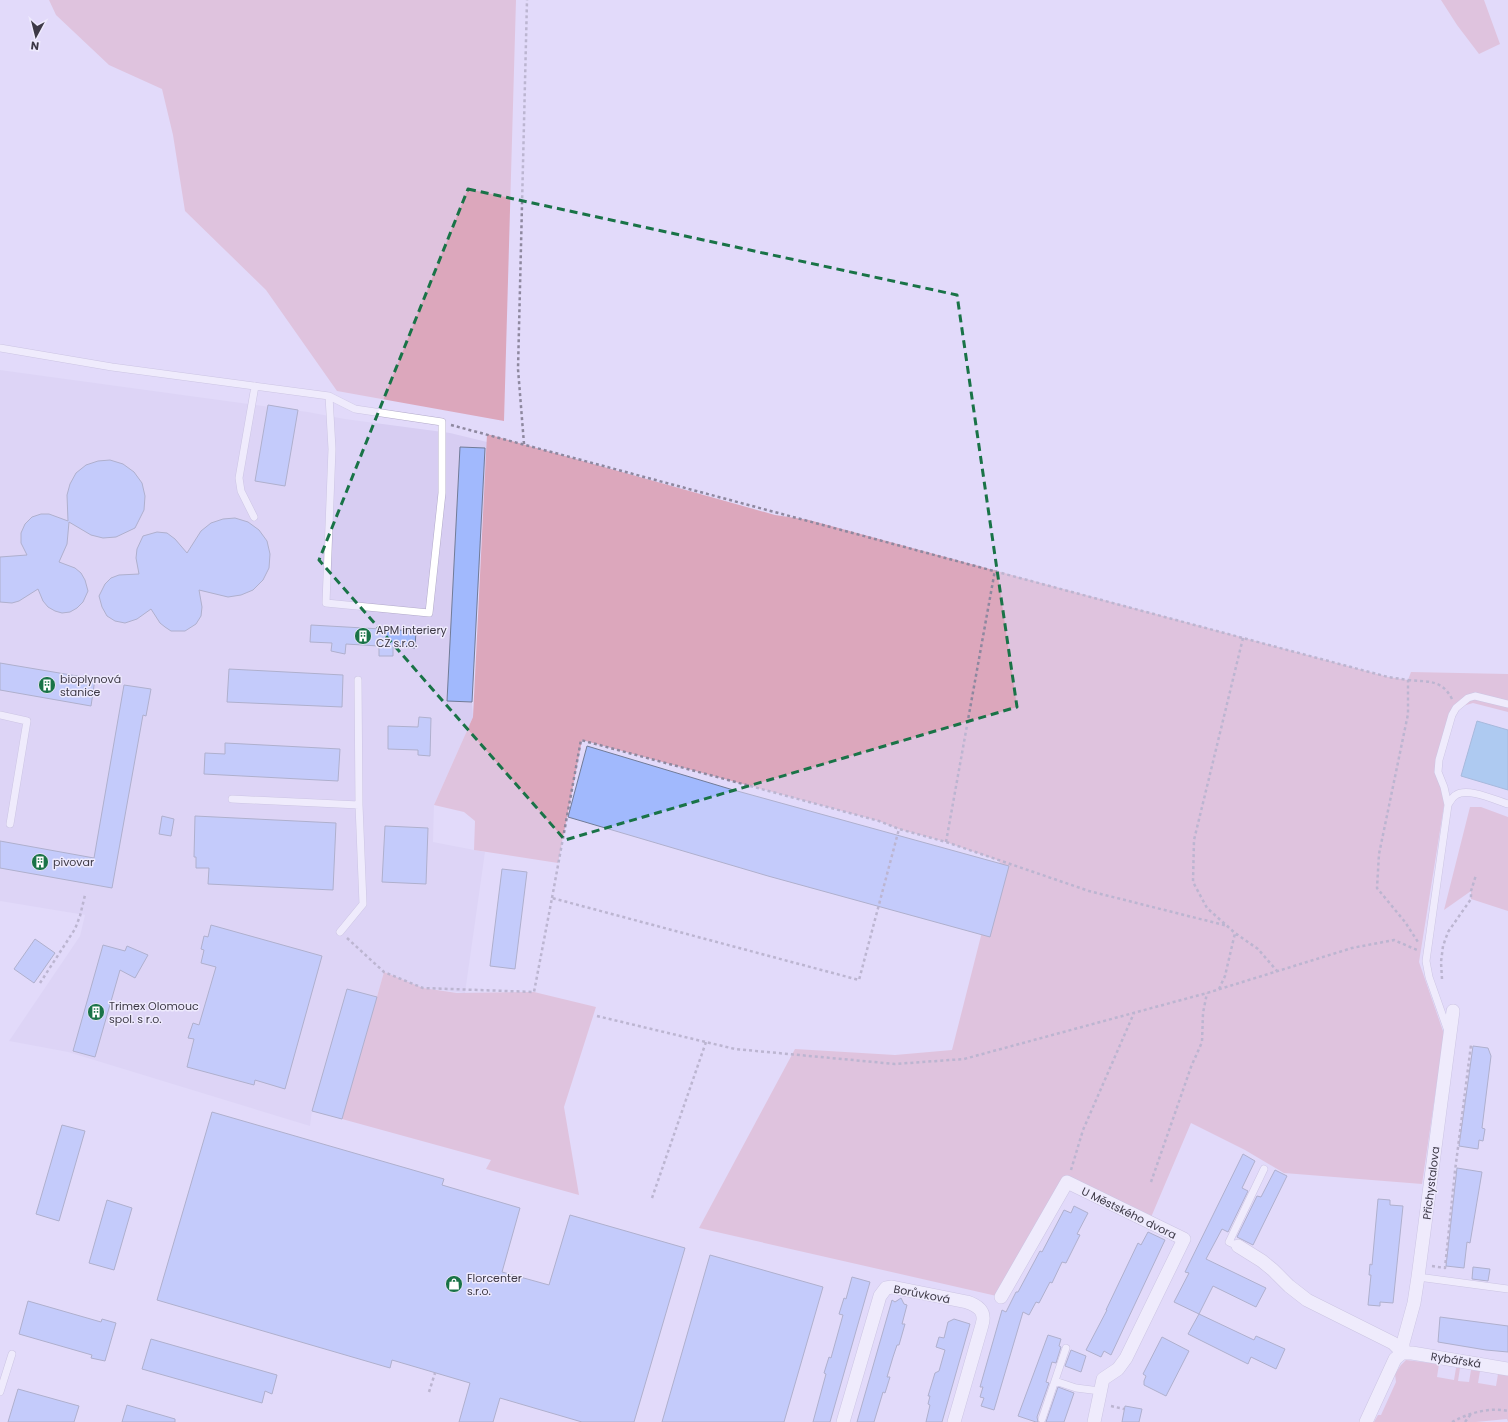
<svg xmlns="http://www.w3.org/2000/svg" width="1508" height="1422" font-family="Poppins,sans-serif">
<style>
.built{fill:#d7cdf2}
.green{fill:#dca7bc}
.water{fill:#70b5e7;stroke:#6190b7}
.building{fill:#a1b9fd;stroke:#717b97}
.lines{fill:none;stroke-linecap:round;stroke-linejoin:round}
.service-casing{stroke:#b2aac9;stroke-width:8}
.minor-casing{stroke:#b2aac9;stroke-width:14}
.path{stroke:#8e889f;stroke-width:2.5;stroke-dasharray:3 3;stroke-linecap:butt}
.service{stroke:#fff;stroke-width:7}
.minor{stroke:#fff;stroke-width:13}
.marked{fill:none;stroke:#197347;stroke-width:3;stroke-dasharray:8 5;stroke-linejoin:round}
.labels{text-anchor:middle;stroke-width:3;stroke-linejoin:round;paint-order:stroke}
.poi-label{font-size:11px;fill:#3d3946;stroke:#eeeafd;text-anchor:start}
.street-label{font-size:11px;fill:#3d3946;stroke:#eeeafd}
</style>
<rect width="100%" height="100%" fill="#e2dafa"/>
<path class="built" d="M0,370l308,42 37,7 105,14 37,9 -15,260 1,15 -39,88 -1,37 52,10 -20,141 -42,-5 -39,-16 -42,147 -30,-8 -2,15 -242,-74 -59,-11 71,-105 5,-21 -85,-14z"/>
<path class="green" d="M49,0h467l-12,421 -167,-30 -71,-101 -81,-79 -12,-76 -11,-46 -53,-24 -53,-50z
M1441,0h43l16,44 -21,10 -22,-29z
M487,434l288,81 34,5 579,157 20,3 3,-8 97,2v38l-35,-9 -17,5 -17,52 7,33 -27,169 25,72 -22,150 -138,-11 -39,-23 -54,-27 -42,99 -82,-39 -66,114 -302,-69 96,-179 100,6 57,-5 48,-189 -54,-19 -47,-13 -20,-8 -297,-81 -24,123 -84,-13 1,-29 -11,-9 -30,-7 39,-88z
M1470,807h11l27,10v94l-37,-12v-8l-27,19z
M384,972l39,16 34,5 77,-1 62,15 -32,100 15,88 -93,-26 5,-9 -149,-41z
M1406,1360l33,4 -2,13 17,3 2,-12h4l-2,13 11,1 2,-12 9,1 -2,12 18,3 2,-12 10,1v47l-1,-3 -31,3h-102l4,-7h3l15,-33 -1,-8 6,-9z"/>
<path class="water" d="M1477,721l31,9v60l-47,-14z"/>
<path class="building" d="M268,405l30,5 -13,76 -30,-5z
M460,447l25,1 -13,254 -25,-1z
M110,460l13,4 11,8 8,11 3,13 -1,14 -9,18 -19,9 -13,1 -12,-3 -22,-13 -2,22 -8,18 16,6 6,5 4,7 3,11 -5,11 -6,6 -7,4 -8,1 -7,-2 -7,-4 -5,-6 -5,-12 -19,12 -7,2 -12,-1v-45l27,-2 -6,-12v-10l4,-9 7,-7 9,-3h8l19,7 -1,-26 3,-11 6,-11 10,-8 12,-4z
M235,518l13,4 11,8 8,11 3,13 -1,14 -6,12 -10,10 -12,5 -13,2 -29,-7 3,17 -1,9 -5,8 -11,7h-14l-6,-4 -5,-4 -9,-14 -14,10 -12,4 -10,-2 -8,-5 -5,-9 -3,-11 6,-12 6,-6 8,-3 20,-1 -3,-16 1,-9 6,-13 14,-4 10,1 8,6 12,14 14,-22 10,-8 12,-4z
M311,625l105,6 -1,17 -22,-2v10h-14v-10l-33,-2 -1,10 -14,-3 1,-8 -22,-1z
M0,663l95,16 -4,27 -91,-16z
M229,669l114,6 -1,32 -115,-5z
M124,685l27,4 -5,27 -3,-1 -31,173 -112,-20v-27l94,17z
M419,717l12,1 -1,38 -12,-1v-5l-30,-1v-23l30,1z
M225,743l115,6 -2,32 -134,-7 1,-21 20,1z
M587,746l143,43 279,77 -19,71 -222,-61 -200,-59z
M162,816l12,3 -3,17 -12,-2z
M195,816l141,7 -3,67 -125,-6 1,-16h-13v-11h-2z
M385,826l43,2 -2,56 -44,-2z
M502,869l25,3 -12,97 -25,-3z
M211,925l111,31 -37,133 -30,-9 -1,5 -67,-18 7,-28 -6,-1 5,-15 6,2 17,-58 -15,-4 3,-13 -3,-1 3,-13 4,1z
M35,939l20,14 -21,30 -20,-14z
M103,945l22,6 2,-5 21,9 -13,23 -15,-8 -25,87 -22,-6z
M347,989l30,8 -35,122 -30,-8z
M1473,1046l15,2 3,8 -9,72 3,1 -2,12 -4,-1 -1,9 -19,-3z
M212,1112l232,67 -2,6 78,23 -18,64 47,13 21,-70 115,33 -51,174h-52l-82,-24 -7,24h-34l11,-39 -78,-23 -2,8 -233,-68z
M62,1125l23,6 -26,90 -23,-7z
M1243,1154l12,7 -13,27 6,3 -20,41 -6,-3 -16,30 60,29 -10,19 -43,-21 -14,28 -25,-12 15,-29 -4,-1z
M1457,1168l25,4 -12,71 -3,-1 -3,26 -18,-2z
M1275,1170l12,6 -34,69 -16,-8 20,-41 4,1z
M1378,1199l12,1v5l13,1 -10,97 -13,-1v4l-12,-1 3,-30h-2l1,-11 2,1z
M107,1200l25,8 -18,62 -25,-7z
M1074,1206l14,7 -11,21 3,1 -14,28 -4,-1 -10,21 -2,-1 -11,21 -3,-1 -7,13 -6,-3 -29,98 -13,-4 3,-8 -4,-1 3,-10h-3l22,-77 4,2 10,-20h2l22,-41 2,1 22,-42 7,3z
M1148,1232l17,8 -54,115 -7,-4 -3,6 -15,-7 21,-40h-1l32,-67 3,2z
M710,1255l113,32 -39,135h-122z
M1473,1267l17,2 -2,12 -16,-2z
M852,1277l18,5 -40,140h-17l13,-48 -2,-1 5,-16 2,1 12,-43 -4,-1 5,-16 2,1z
M901,1298l3,6 3,1 -5,19h3l-6,21h-2l-4,12 -6,20h3l-5,16 -2,-1 -9,30h-17l35,-122 3,2z
M28,1301l73,21 1,-3 14,4 -11,38 -14,-3 1,-3 -73,-21z
M1199,1314l55,26 2,-4 29,13 -9,20 -25,-12 -3,7 -60,-30z
M1440,1317l68,9v26l-22,-2 -48,-8z
M954,1319l16,5 -28,98h-16l4,-17 -2,-1 2,-8h-2l7,-23 4,-2 6,-21 -9,-3 3,-10 5,1 4,-16z
M1048,1335l13,4 -2,7 2,1 -5,16 -4,-1 -6,20 3,1 -12,34 1,5h-2l-18,-6z
M1162,1337l27,14 -23,45 -22,-11v-4l2,-5 -3,-2z
M151,1339l126,36 -5,19 -7,-3 -3,12 -120,-34z
M1071,1350l15,6 -5,16 -16,-6z
M1058,1387l16,6 -10,29h-18z
M18,1389l61,17 -5,16h-66z
M127,1405l48,14v3h-53z
M1125,1406l17,3 -3,13h-17z"/>
<g class="lines">
<g class="service-casing">
<path id="service" d="M0,348l112,19 217,29 26,13 87,13v71l-13,120 -103,-10 6,-154 -3,-53
M254,517l-13,-26 -2,-13 16,-92
M358,680l1,125
M0,715l27,6 -17,103
M232,799l127,6 4,99 -23,28
M1448,805c2,-3 4,-8 8,-10 11,-8 39,5 52,9
M1448,1031l-19,-54 -3,-16 22,-156 -4,-18 -6,-15 1,-12 13,-45 4,-7 12,-10 7,-2 33,8
M1238,1246l-9,-4 35,-73
M1418,1277l90,12
M1055,1381l21,7 24,3
M0,1392l12,-38
M1042,1419l24,-71"/>
</g>
<g class="minor-casing">
<path id="minor" d="M1238,1246l24,15 11,9 16,16 18,14 86,43 10,10
M1001,1297l66,-115 117,57 -58,119 -8,11 -15,10 -9,43
M1403,1353v-10l11,-40 4,-26 35,-266
M843,1422l37,-126 6,-8 6,-1 75,15c12,4 19,10 15,23l-28,97
M1366,1422l29,-63 7,-6h10l96,16"/>
</g>
<path class="path" d="M451,425l937,252 20,3v34l-29,140 -2,34 28,34 13,20
M524,444l-6,-75 9,-369
M1243,638l-49,202 -1,42 14,26 28,25 23,16 19,22
M1408,680c19,2 34,-1 44,19
M946,842l49,-272
M552,898l29,-158 298,81 20,8 47,13 143,49 139,35
M347,938l37,34 39,16 111,4 18,-94 307,82 40,-151
M1442,979l-1,-17 2,-16 5,-14 23,-33v-8l5,-16
M40,983l35,-54 5,-13 5,-21
M1219,989l6,-13 10,-43
M597,1016l138,33 160,15 69,-5 243,-66 145,-45 42,-8 23,10
M1071,1170l12,-40 51,-117
M1151,1182l40,-115 11,-25 1,-29 4,-20
M652,1198l54,-156
M1432,1266l13,2 10,-97 16,-126
M429,1392l6,-19
M1111,1406l13,3
M1452,1422c17,-9 37,-15 56,-11
M1465,1422l6,-8"/>
<use href="#service" class="service"/>
<use href="#minor" class="minor"/>
</g>
<path d="M0 0H1508V1422H0ZM468,189l489,106 60,412 -452,133 -246,-280z" fill="#e2dafa" fill-opacity=".55" fill-rule="evenodd"/>
<path class="marked" d="M468,189l489,106 60,412 -452,133 -246,-280z"/>
<defs>
<g id="building-disc" transform="scale(0.9)"><circle r="9.5" fill="#197347" stroke="#eeeafd"/><path d="M-4-6H4V6H1V3H-1V6H-4ZM-2.5-4.3h1.7v1.8h-1.7ZM.8-4.3h1.7v1.8H.8ZM-2.5-1h1.7V.8h-1.7ZM.8-1h1.7V.8H.8Z" fill="#fff"/></g>
<g id="shop-disc" transform="scale(0.9)"><circle r="9.5" fill="#197347" stroke="#eeeafd"/><path d="M-5-2.5h2.3a2.7 3.5 0 0 1 5.4 0H5L5.5 6h-11ZM-1.5-2.5h3a1.5 2.3 0 0 0-3 0Z" fill="#fff"/></g>
</defs>
<g fill-rule="evenodd">
<use href="#building-disc" x="363" y="636"/>
<use href="#building-disc" x="47" y="685"/>
<use href="#building-disc" x="40" y="862"/>
<use href="#building-disc" x="96" y="1012"/>
<use href="#shop-disc" x="454" y="1284"/>
</g>
<g class="labels">
<g class="poi-label">
<text x="376" y="634">APM interiery<tspan x="376" dy="13">CZ s.r.o.</tspan></text>
<text x="60" y="683">bioplynová<tspan x="60" dy="13">stanice</tspan></text>
<text x="53" y="866">pivovar</text>
<text x="109" y="1010">Trimex Olomouc<tspan x="109" dy="13">spol. s r.o.</tspan></text>
<text x="467" y="1282">Florcenter<tspan x="467" dy="13">s.r.o.</tspan></text>
</g>
<g class="street-label">
<text transform="translate(1431 1183) rotate(-83)" y="4">Přichystalova</text>
<text transform="translate(1129 1213) rotate(26)" y="4">U Městského dvora</text>
<text transform="translate(922 1294) rotate(11)" y="4">Borůvková</text>
<text transform="translate(1456 1360) rotate(9)" y="4">Rybářská</text>
</g>
</g>
<g transform="translate(36 36) rotate(187)" stroke="#eeeafd" stroke-width="3" paint-order="stroke">
<path d="M0-3L7 15L0 10L-7 15Z" fill="#3d3946"/>
<text y="-6" font-size="11" font-weight="bold" text-anchor="middle" fill="#3d3946">N</text>
</g>
</svg>
